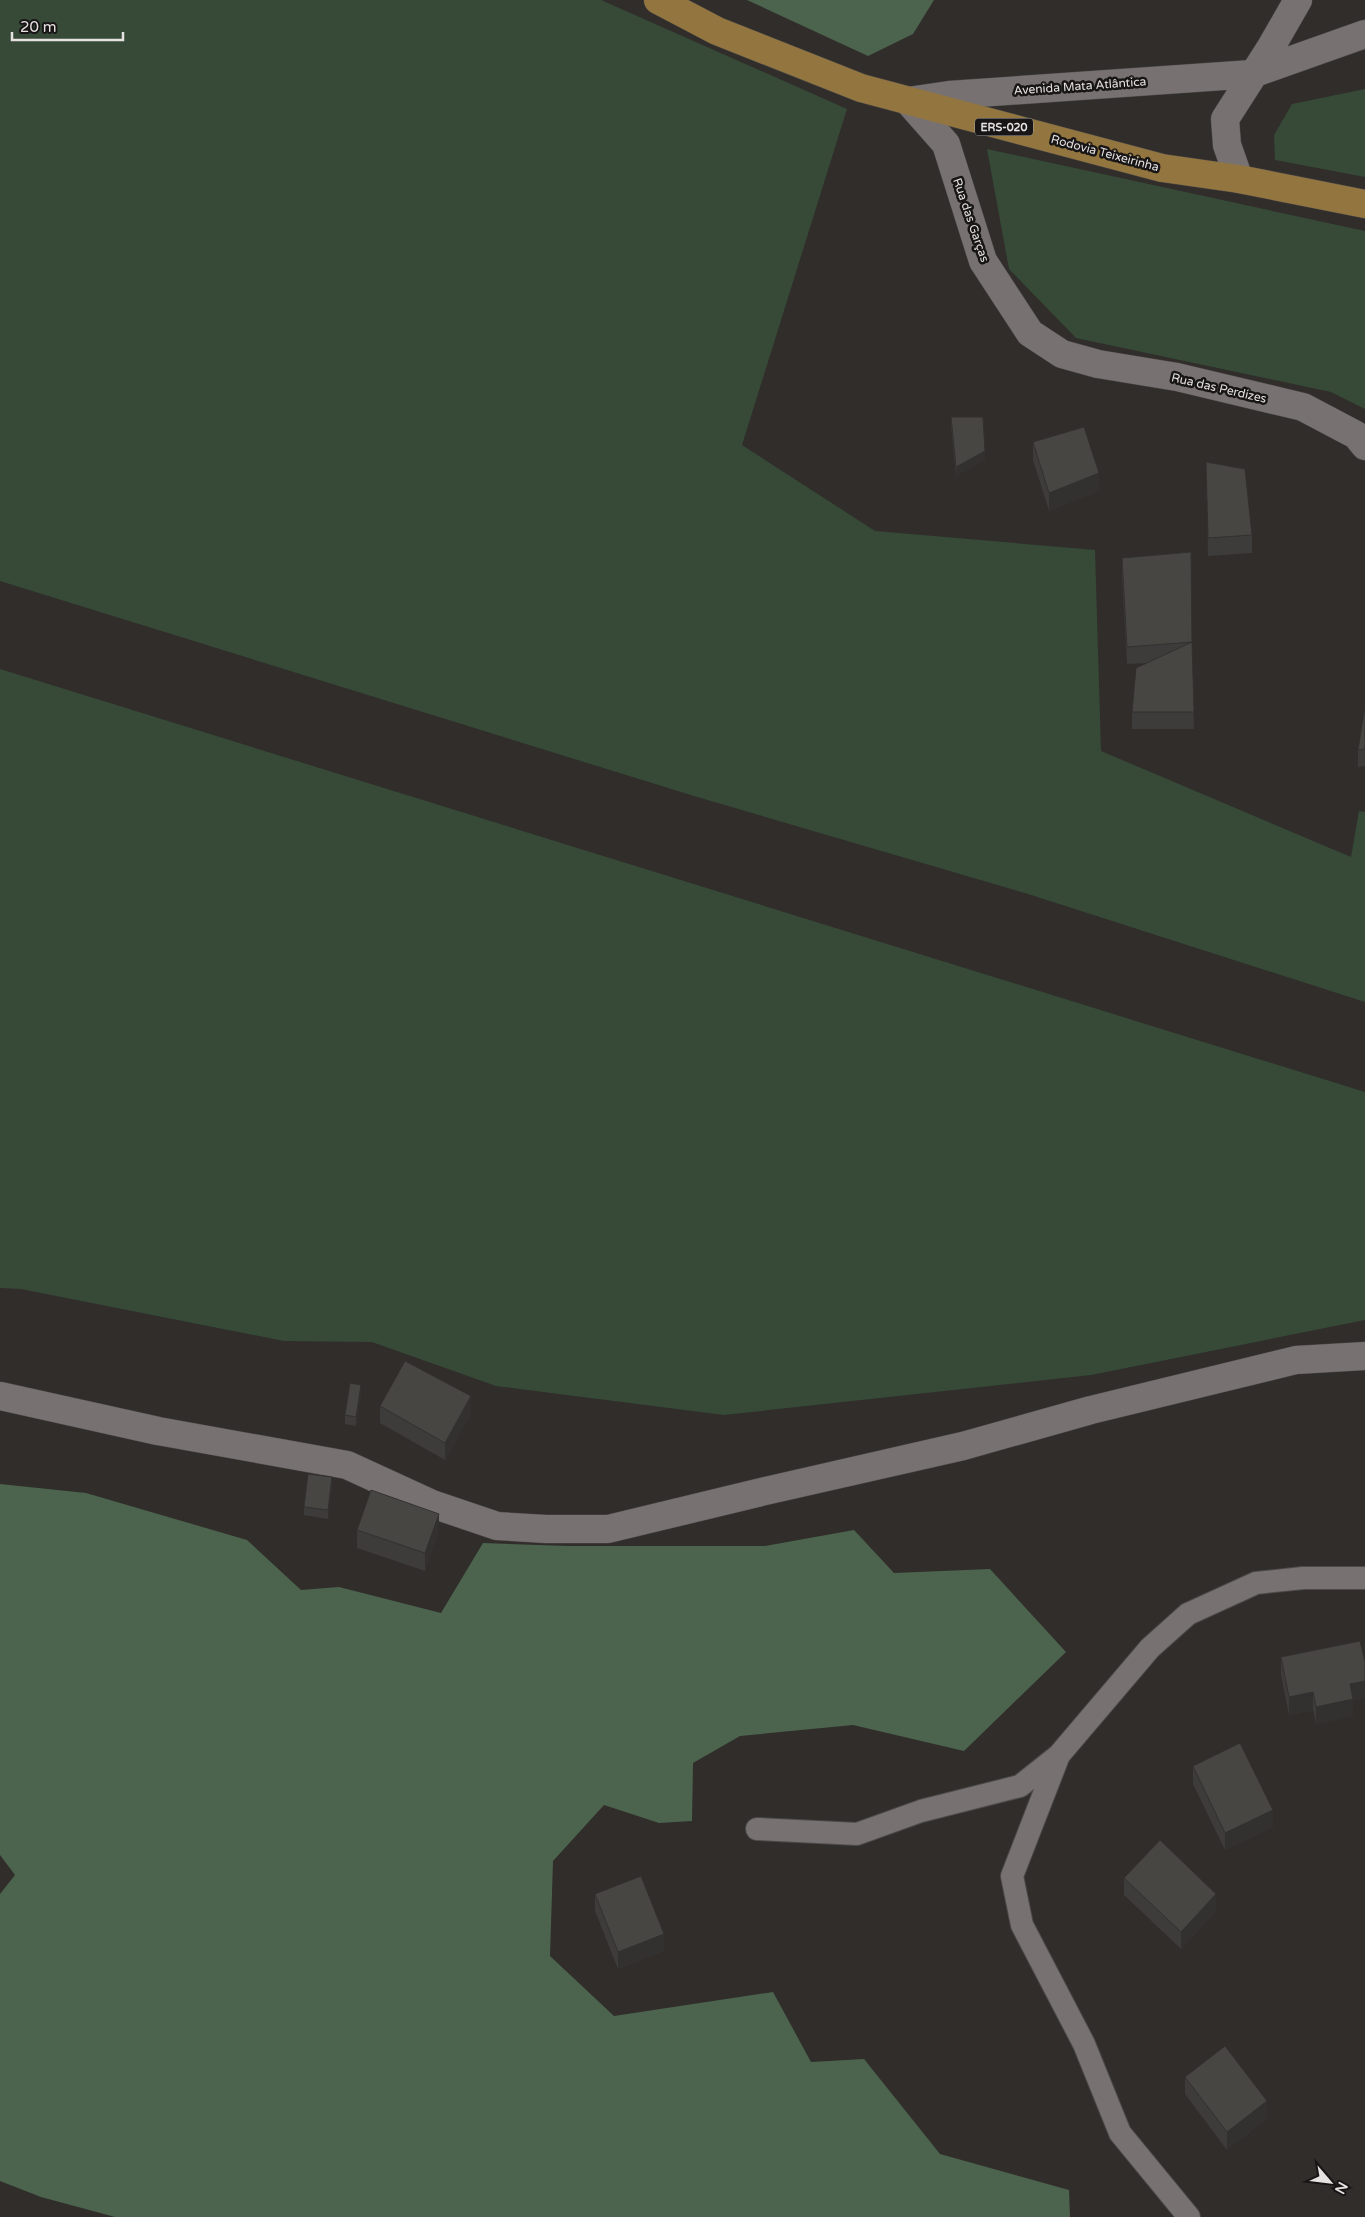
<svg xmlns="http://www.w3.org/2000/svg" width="1365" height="2217" font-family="'Varela Round',sans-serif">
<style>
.green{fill:#364a37}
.forest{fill:#4c644d}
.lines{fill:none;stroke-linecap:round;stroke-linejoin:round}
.service-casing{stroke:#4d4a49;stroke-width:24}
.minor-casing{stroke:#4d4a49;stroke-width:29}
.primary-casing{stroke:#4d4a49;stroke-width:29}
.service{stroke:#777271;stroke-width:22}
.minor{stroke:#777271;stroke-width:28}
.primary{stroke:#93763f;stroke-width:28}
.wall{fill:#3e3c3a}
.shaded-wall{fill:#32312f}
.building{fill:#484643;stroke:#32312f}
.labels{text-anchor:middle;stroke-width:5;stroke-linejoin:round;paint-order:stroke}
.shield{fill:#171515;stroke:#a7a4a4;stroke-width:1}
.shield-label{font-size:11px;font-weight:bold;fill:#e5e2e1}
.street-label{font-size:12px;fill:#e5e2e1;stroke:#171515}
</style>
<rect width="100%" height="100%" fill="#302d2b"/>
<path class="green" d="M0,0h601l246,109 -105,336 133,86 220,19 6,201 250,106 8,-46 6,1v190l-337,-108 -334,-98 -694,-215z
M1365,89v88l-90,-17 -1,-25 18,-31z
M987,149l378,82v178l-34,-17 -255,-54 -67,-69z
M0,669l1365,423v228l-274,55 -367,40 -228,-29 -124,-44 -88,-1 -263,-52 -21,-1z"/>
<path class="forest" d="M747,0h187l-21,34 -45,22z
M0,1484l86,9 161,47 54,50 38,-3 102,26 42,-70 85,3h197l89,-16 40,43 96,-4 76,83 -102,99 -111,-26 -113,11 -47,27 -1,58 -33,2 -55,-18 -51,56 -3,95 64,60 159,-24 38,70 53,-3 76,95 129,36 1,27h-955l-74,-20 -41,-16v-287l15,-19 -15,-20z"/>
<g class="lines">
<g class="service-casing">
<path id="service" d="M757,1829l100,5 64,-23 99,-25 39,-31
M1189,2217l-69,-84 -36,-89 -62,-119 -10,-49 47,-121 91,-107 38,-34 68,-31 47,-5h62"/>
</g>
<g class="minor-casing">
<path id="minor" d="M908,101l38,43 37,117 47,72 32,21 36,10 79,13 126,30 53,28 9,11
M908,101l41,-6 303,-21 113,-40
M1239,179l-12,-34 -2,-26 46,-72 27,-47
M0,1396l158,35 189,34 85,39 65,22 49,3h62l153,-37 202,-46 128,-36 205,-50 69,-4"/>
</g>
<g class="primary-casing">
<path id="primary" d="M658,0l59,31 144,57 301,80 77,11 126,25"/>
</g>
<use href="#service" class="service"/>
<use href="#minor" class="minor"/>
<use href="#primary" class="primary"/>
</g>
<path class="wall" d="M951,417l34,43 -29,16 -5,-50z
M1033,442l66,49 -50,20 -16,-51z
M1206,462l46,73v18l-44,3z
M1122,558l70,84 2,87h-62v-17l15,-49 -20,1 -5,-88z
M1365,706v60l-7,1v-17z
M361,1394l-5,32 -11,-2v-9z
M380,1406l91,8 -26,46 -65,-37z
M332,1486l-4,33 -24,-4v-8z
M357,1530l82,1 -14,40 -68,-23z
M1281,1657l84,5v36l-12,3v15l-37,8 -3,-14 -24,5 -8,-40z
M1193,1766l80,61 -48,23 -32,-66z
M1124,1878l92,34 -35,37 -57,-54z
M595,1894l69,57 -46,18 -23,-58z
M1185,2077l82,42 -40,31 -42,-56z"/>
<path class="shaded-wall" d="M985,451v9l-29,16v-9z
M1099,473v18l-50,20v-18z
M361,1385v9l-5,32v-9z
M471,1396v18l-26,46v-17z
M332,1477v9l-4,33v-9z
M439,1514v17l-14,40v-18z
M1365,1681v17l-12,3v15l-37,8v-17l34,-23z
M1313,1692v18l-24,5v-18z
M1273,1810v17l-48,23v-17z
M1216,1894v18l-35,37v-17z
M664,1934v17l-46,18v-17z
M1267,2101v18l-40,31v-18z"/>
<path class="building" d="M951,417h32l2,34 -29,16z
M1084,427l15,46 -50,20 -16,-51z
M1206,462l39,7 7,66 -44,3z
M1191,552l1,90 -65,5 -5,-89z
M1192,642l2,70h-62l4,-44z
M1365,706v43l-7,1z
M405,1361l66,35 -26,47 -65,-37z
M350,1383l11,2 -5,32 -11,-2z
M308,1474l24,3 -4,33 -24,-3z
M371,1490l68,24 -14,39 -68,-23z
M1360,1641l5,21v19l-15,3 3,15 -37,8 -3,-15 -24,5 -8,-40z
M1240,1743l33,67 -48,23 -32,-67z
M1160,1840l56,54 -35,38 -57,-54z
M641,1876l23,58 -46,18 -23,-58z
M1225,2046l42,55 -40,31 -42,-55z"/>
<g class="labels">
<rect class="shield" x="975" y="118.5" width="58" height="17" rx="4"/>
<g class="shield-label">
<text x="1004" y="131">ERS-020</text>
</g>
<g class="street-label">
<text transform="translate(1080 86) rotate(-4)" y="4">Avenida Mata Atlântica</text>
<text transform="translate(1105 153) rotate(15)" y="4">Rodovia Teixeirinha</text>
<text transform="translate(971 220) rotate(71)" y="4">Rua das Garças</text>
<text transform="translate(1219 388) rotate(13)" y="4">Rua das Perdizes</text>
</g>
</g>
<g transform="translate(1330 2182) rotate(118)" stroke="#171515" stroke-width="4" paint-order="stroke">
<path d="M0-4L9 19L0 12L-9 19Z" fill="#e5e2e1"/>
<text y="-8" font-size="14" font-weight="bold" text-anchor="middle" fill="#e5e2e1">N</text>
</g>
<path d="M12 32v8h111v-8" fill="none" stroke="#e5e2e1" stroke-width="2.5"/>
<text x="20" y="32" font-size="15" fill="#e5e2e1" stroke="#171515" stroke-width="4" paint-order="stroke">20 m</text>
</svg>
